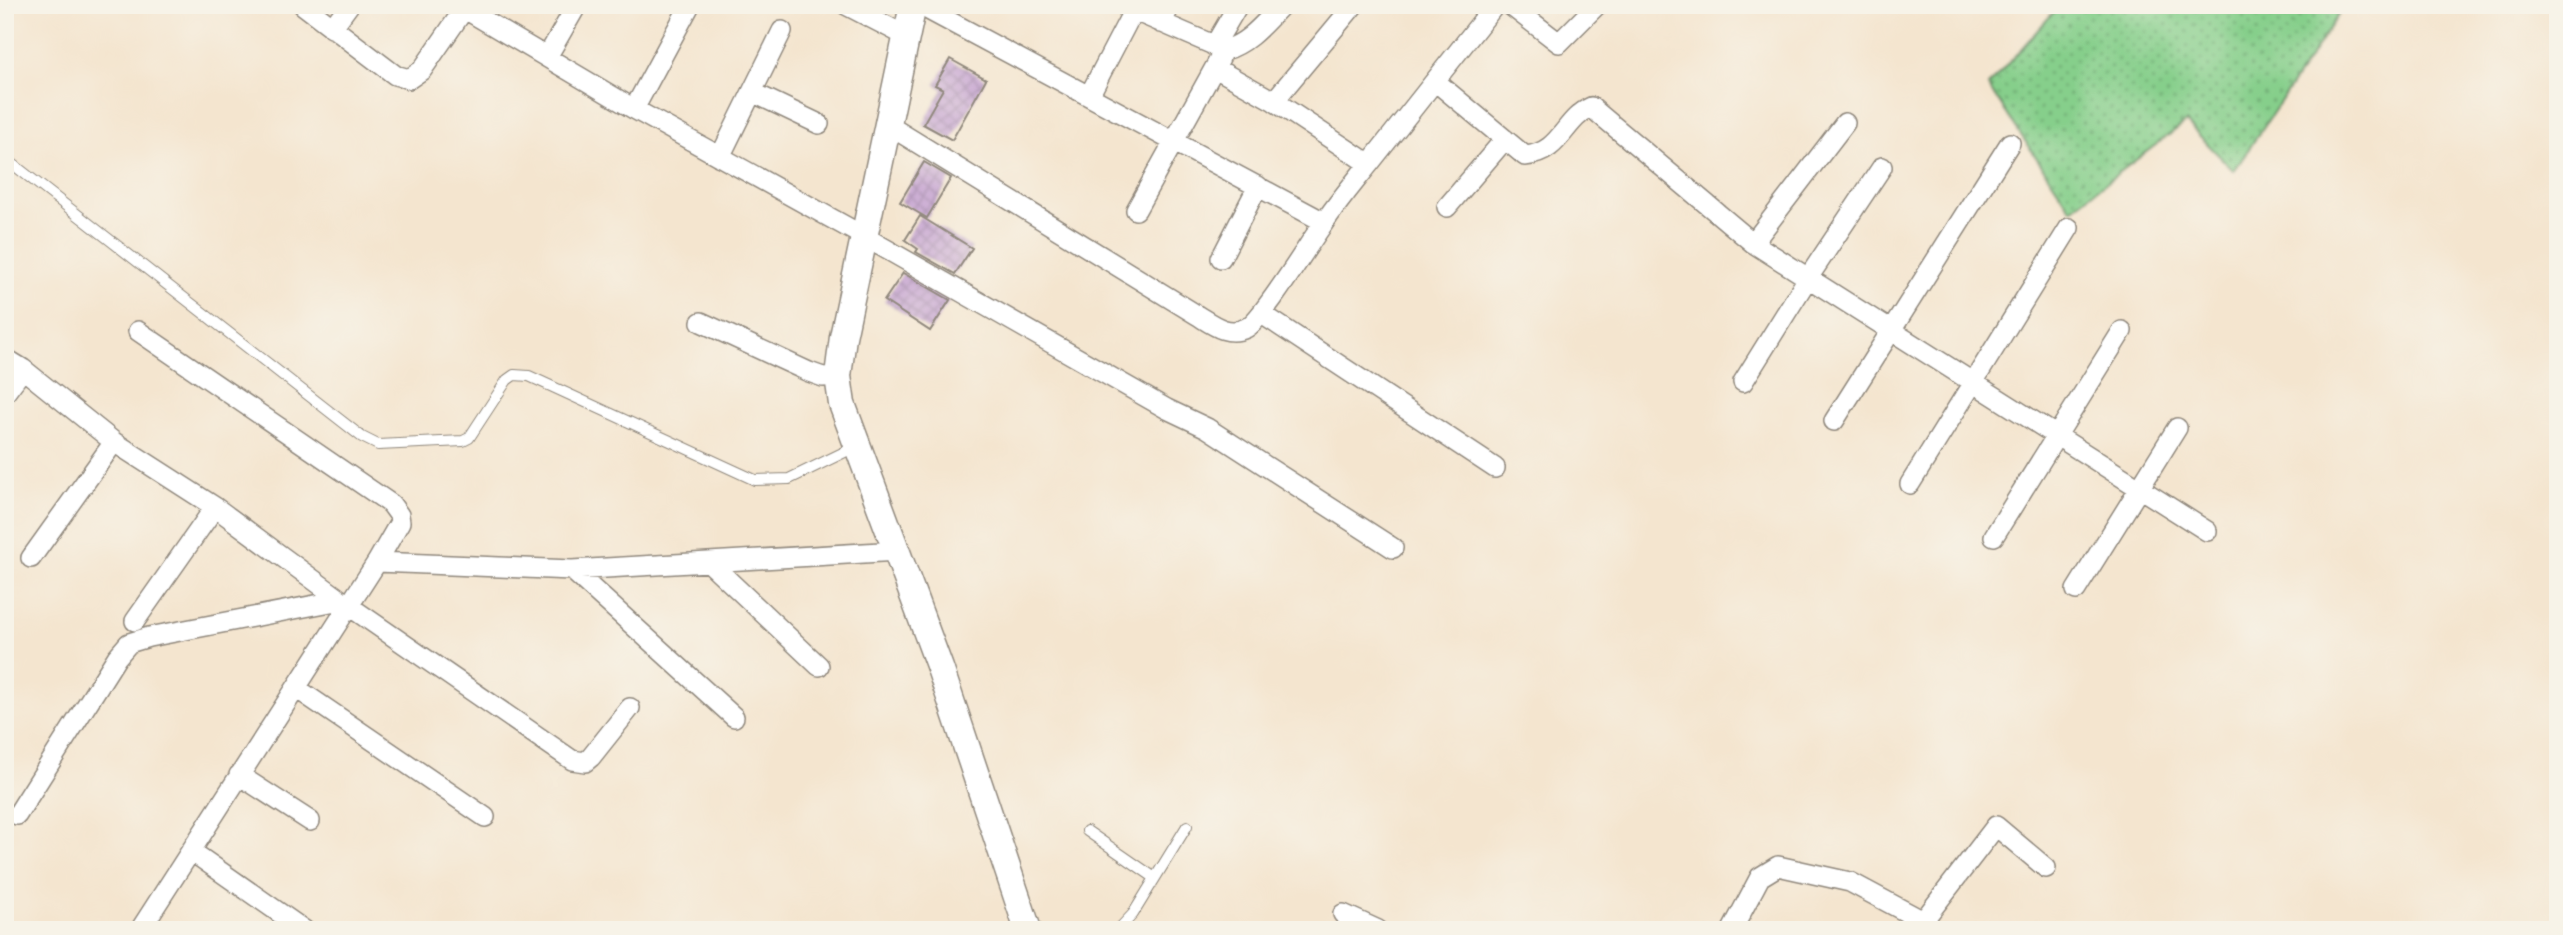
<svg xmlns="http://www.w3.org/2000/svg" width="2563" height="935" font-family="Dekko,sans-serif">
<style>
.grass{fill:url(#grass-dots);stroke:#587d5b;stroke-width:2}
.building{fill:url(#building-cross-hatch)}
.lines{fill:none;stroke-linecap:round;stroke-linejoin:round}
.service-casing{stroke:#90887d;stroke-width:12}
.minor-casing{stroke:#90887d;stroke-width:22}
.secondary-casing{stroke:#90887d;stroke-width:29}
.service{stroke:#fff;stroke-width:10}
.minor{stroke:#fff;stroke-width:19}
.secondary{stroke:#fff;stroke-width:26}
</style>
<defs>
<pattern id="grass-dots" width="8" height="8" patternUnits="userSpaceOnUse" patternTransform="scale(1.75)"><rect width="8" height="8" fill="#86cf8b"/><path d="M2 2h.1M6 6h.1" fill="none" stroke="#6ea872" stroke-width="1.8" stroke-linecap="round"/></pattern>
<pattern id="building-cross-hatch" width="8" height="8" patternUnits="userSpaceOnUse" patternTransform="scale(1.75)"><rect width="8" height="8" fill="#c19ccf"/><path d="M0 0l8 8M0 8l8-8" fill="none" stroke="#9d7fa8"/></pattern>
</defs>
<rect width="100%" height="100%" fill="#f7f3e8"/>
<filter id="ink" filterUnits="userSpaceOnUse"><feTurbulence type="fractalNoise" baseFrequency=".0143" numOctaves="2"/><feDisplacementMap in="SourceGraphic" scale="14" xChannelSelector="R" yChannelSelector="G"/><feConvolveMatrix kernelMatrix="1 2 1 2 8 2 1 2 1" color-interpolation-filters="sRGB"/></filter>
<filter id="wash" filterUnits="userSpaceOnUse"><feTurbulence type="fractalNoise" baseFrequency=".00686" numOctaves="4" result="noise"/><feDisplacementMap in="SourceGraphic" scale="28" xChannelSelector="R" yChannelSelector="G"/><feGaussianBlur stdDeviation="1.57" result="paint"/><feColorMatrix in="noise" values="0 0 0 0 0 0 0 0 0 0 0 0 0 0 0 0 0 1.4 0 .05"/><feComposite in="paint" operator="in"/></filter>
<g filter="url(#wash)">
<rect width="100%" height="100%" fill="#f4e5cf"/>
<path class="grass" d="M2060,5h285l-111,166 -48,-49 -115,87 -83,-123z"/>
<g id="blocks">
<path class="building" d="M950,59l36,20 -34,61 -29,-16 20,-35 -8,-4z
M924,162l27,16 -24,40 -27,-16z
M920,216l52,32 -17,26 -39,-22 2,-3 -13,-9z
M903,273l47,27 -20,31 -46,-30z"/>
</g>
</g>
<g filter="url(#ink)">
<use href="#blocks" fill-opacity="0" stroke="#90887d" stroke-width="2"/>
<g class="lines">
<g class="service-casing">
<path id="service" d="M5,158l357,279 16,8 85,-4 6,-3 38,-58 7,-5 15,1 226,104 34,-1 68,-33
M1087,831l68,47
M1118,930l15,-16 54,-88"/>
</g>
<g class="minor-casing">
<path id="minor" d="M303,5l92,70 14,4 13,-9 45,-65
M846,5l60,31
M919,5l405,217
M1510,5l49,38 38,-38
M465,9l169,100 231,128 302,172 40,19 186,120
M1161,23l10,-18
M332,28l17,-23
M1214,46l24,-41
M547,57l30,-52
M1215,68l59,33 95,63 126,-159
M1435,81l90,75c36,-3 38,-36 66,-49l162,136 454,288
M752,92l67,32
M1089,96l39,-75 9,-9 88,38c24,-7 39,-27 57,-45
M1274,101l80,-96
M634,109l56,-104
M888,125l309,190c15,9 30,22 49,13 16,-7 63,-85 77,-104 14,-21 30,-40 46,-60
M720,157l62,-126
M1447,207l58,-68
M1136,210l84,-152
M1753,243l92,-120
M1221,258l37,-72
M1262,314l233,154
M701,322l108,50 14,5 15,-1
M138,331l253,173 8,11 1,7 -23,40 -237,368
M5,358l18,11 91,73 101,65 134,99 223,154 13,2 6,-5 39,-49
M1743,382l65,-104 74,-111
M5,393l18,-24
M1834,421l176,-278
M1910,484l159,-256
M1994,536l128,-205
M31,558l83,-116
M377,562l195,8 326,-19
M710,563l109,103
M572,570l162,147
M2076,590l101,-162
M135,621l80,-114
M296,688l189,129
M239,775l71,46
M17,815l100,-158 12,-14 20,-6 192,-37
M191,851l113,79
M1343,914l35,16
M1732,930l28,-53 18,-11 72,16 73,39 73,-95 50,42"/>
</g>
<g class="secondary-casing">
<path id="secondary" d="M913,5l-70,332 -5,39 4,28 98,264 88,262"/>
</g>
<use href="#service" class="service"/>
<use href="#minor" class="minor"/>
<use href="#secondary" class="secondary"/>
</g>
</g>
<rect width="2563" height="935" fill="none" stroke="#f7f3e8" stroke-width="28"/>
</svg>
